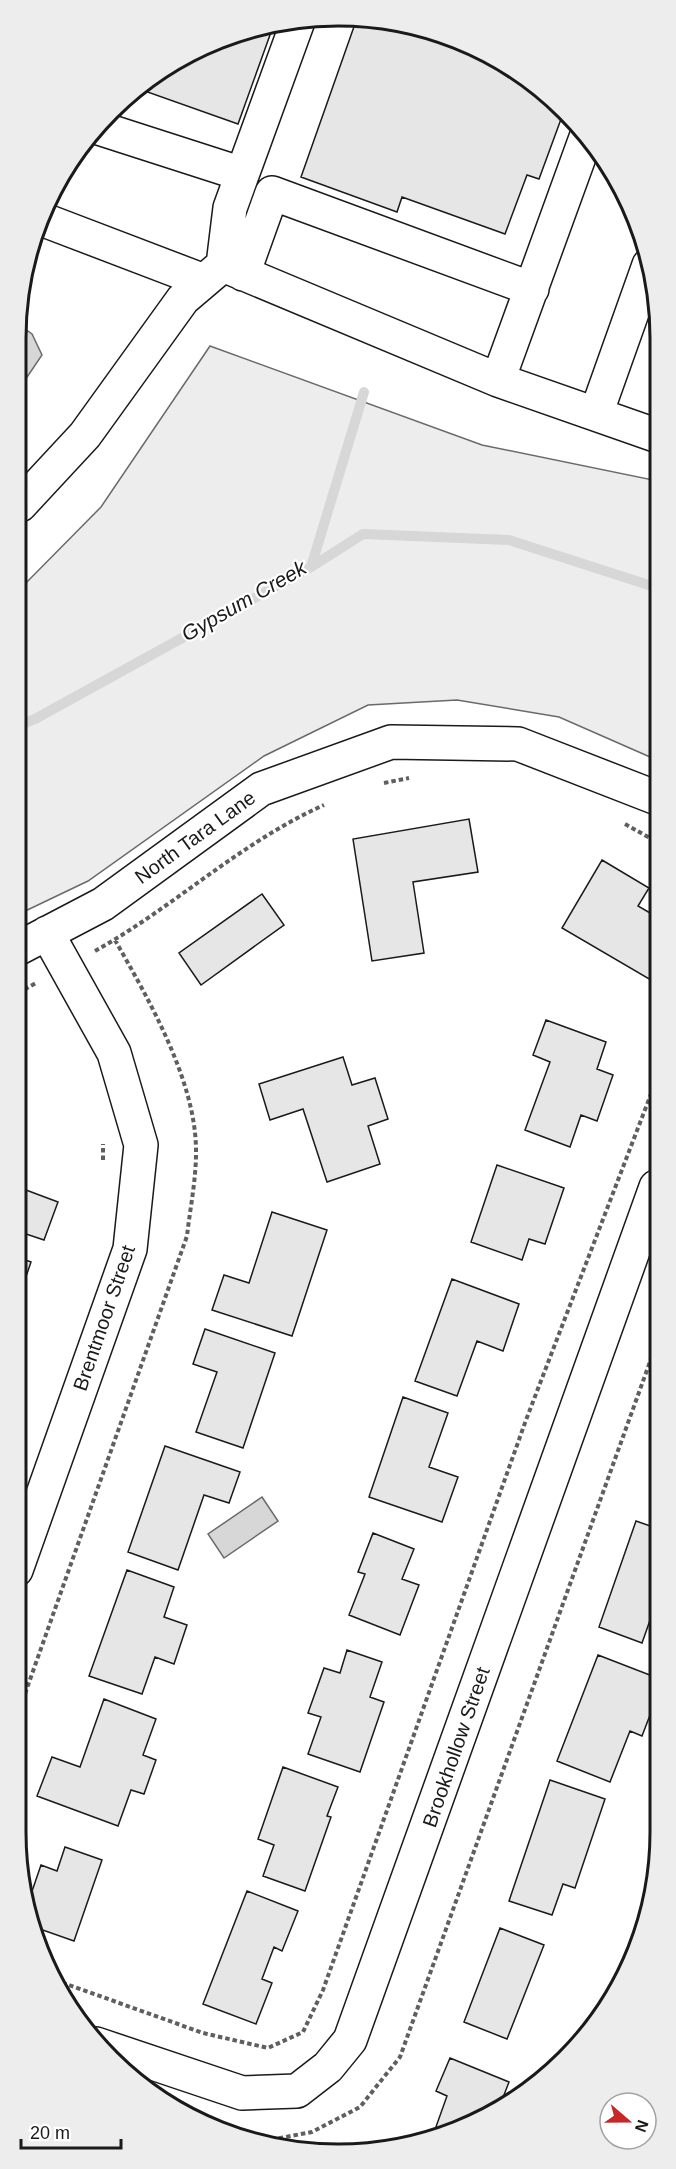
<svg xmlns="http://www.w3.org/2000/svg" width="676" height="2169" font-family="Helvetica,sans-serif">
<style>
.built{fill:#ededed;stroke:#6a6a6a;stroke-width:1.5}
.water{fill:#d7d7d7;stroke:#6a6a6a;stroke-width:1.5}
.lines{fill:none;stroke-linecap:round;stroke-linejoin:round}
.stream{stroke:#d7d7d7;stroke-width:10}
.building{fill:#e6e6e6;stroke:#1a1a1a;stroke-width:1.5}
.minor-casing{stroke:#1a1a1a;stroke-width:36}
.path{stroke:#5f5f5f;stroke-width:4;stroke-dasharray:4.5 3;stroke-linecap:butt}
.minor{stroke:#fff;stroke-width:33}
.labels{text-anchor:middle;stroke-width:4.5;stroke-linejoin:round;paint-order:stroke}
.street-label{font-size:20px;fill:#1a1a1a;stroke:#fff}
.water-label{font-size:21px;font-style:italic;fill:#1a1a1a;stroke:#fff}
.rim{fill:none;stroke:#1a1a1a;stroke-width:3}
</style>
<rect width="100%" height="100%" fill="#fff"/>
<path class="built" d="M210,346l272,99 176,36 -1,279 -98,-43 -102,-17 -89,5 -104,51 -176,125 -69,33 1,-325 81,-82z"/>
<path class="water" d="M21,326l11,8 10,21 -21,31z
M262,1497l16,24 -54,37 -16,-24z"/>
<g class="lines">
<path class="stream" d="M311,567l52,-33 146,6 149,48
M19,725l16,-6 276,-152 53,-175"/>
</g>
<path class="building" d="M275,21l-37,103 -99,-35 20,-20z
M356,21h45l98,37 65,53 -25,68 -12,-4 -22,59 -103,-37 -5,15 -96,-35z
M469,819l9,53 -65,10 11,71 -52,8 -19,-122z
M602,860l47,28 -11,18 19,11 -1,66 -94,-55z
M262,894l22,31 -83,60 -22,-32z
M546,1020l60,22 -9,27 16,6 -16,46 -16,-6 -11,32 -45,-17 25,-68 -17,-7z
M343,1057l9,28 23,-7 13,41 -20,7 12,38 -53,18 -24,-73 -33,11 -11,-36z
M497,1165l67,23 -19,56 -16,-5 -7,21 -51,-18z
M18,1187l40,15 -14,38 -27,-9z
M272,1212l55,18 -35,106 -80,-26 12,-35 25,8z
M17,1257l14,5 -14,41z
M452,1279l67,25 -16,47 -26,-10 -20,55 -42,-15z
M205,1329l70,24 -32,95 -47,-16 21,-60 -24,-8z
M403,1397l45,16 -19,54 29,10 -16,45 -73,-25z
M165,1446l75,26 -11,31 -25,-8 -26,75 -50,-18z
M636,1521l20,7 -1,78 -13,37 -43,-16z
M373,1533l41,16 -12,30 17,6 -19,50 -51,-20 16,-41 -7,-2z
M127,1570l47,17 -10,30 23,8 -13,39 -19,-7 -13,37 -53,-18z
M347,1650l35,12 -12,35 14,5 -24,70 -52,-18 13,-37 -13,-4 16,-45 16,5z
M598,1655l57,22v25l-13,34 -12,-5 -20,51 -53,-21z
M104,1699l52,20 -13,36 13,5 -12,34 -13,-4 -13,36 -81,-30 15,-39 28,10z
M283,1767l55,20 -11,29 4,1 -26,74 -42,-15 11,-31 -16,-6z
M550,1780l55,19 -30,89 -12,-4 -11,31 -43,-14z
M65,1847l37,13 -28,81 -40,-14 -5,-27 12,-35 16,6z
M247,1891l51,20 -16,40 -8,-4 -12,32 10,4 -16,41 -53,-20z
M500,1928l44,17 -37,94 -43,-17z
M450,2058l59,24 -10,26 -67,30 15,-42 -11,-5z"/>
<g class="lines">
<g class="minor-casing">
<path id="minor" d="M298,21l-68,187 -7,57 275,115
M99,128l143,46
M587,135l-89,245 160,56
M44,220l160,61
M243,274l29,-81 260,96
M596,414l53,-149
M20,505l65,-70 98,-136 40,-34
M19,948l84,-44 158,-115 130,-47 127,2 139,54
M16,1570l114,-321 11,-104 -27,-92 -67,-120
M96,2044l146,49 55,-2 31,-24 22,-27 306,-853"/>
</g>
<path class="path" d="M384,783l25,-5
M625,824l32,18
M95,951c79,-44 146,-109 229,-146
M18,993l18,-10
M103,1160v-16
M15,1722l172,-486c3,-27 9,-56 9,-83 1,-70 -47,-153 -81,-213
M55,1980l148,53 65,15 35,-16 20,-42 203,-570 130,-339
M264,2141l48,-9 48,-25 40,-50 256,-712"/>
<use href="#minor" class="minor"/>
</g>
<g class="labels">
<g class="street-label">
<text transform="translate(195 837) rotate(-36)" y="7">North Tara Lane</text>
<text transform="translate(104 1318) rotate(-71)" y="7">Brentmoor Street</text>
<text transform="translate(456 1747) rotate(-71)" y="7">Brookhollow Street</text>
</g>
<g class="water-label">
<text transform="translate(244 601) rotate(-30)" y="7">Gypsum Creek</text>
</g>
</g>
<path d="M0 0H676V2169H0ZM338 26H338A312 312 0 0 1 650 338V1832A312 312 0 0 1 338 2144H338A312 312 0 0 1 26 1832V338A312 312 0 0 1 338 26Z" fill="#ededed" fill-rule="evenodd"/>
<path class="rim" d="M338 26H338A312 312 0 0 1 650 338V1832A312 312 0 0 1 338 2144H338A312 312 0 0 1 26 1832V338A312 312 0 0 1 338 26Z"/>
<g transform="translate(628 2121) rotate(110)"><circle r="28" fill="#ffffff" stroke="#a3a3a3" stroke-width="1.5"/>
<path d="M0-4.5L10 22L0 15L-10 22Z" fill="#c62828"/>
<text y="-9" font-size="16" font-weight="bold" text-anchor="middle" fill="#1a1a1a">N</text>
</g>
<path d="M21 2139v9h100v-9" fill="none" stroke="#1a1a1a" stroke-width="3"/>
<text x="30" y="2139" font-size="18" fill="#1a1a1a" stroke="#ffffff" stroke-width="4.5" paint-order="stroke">20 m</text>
</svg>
